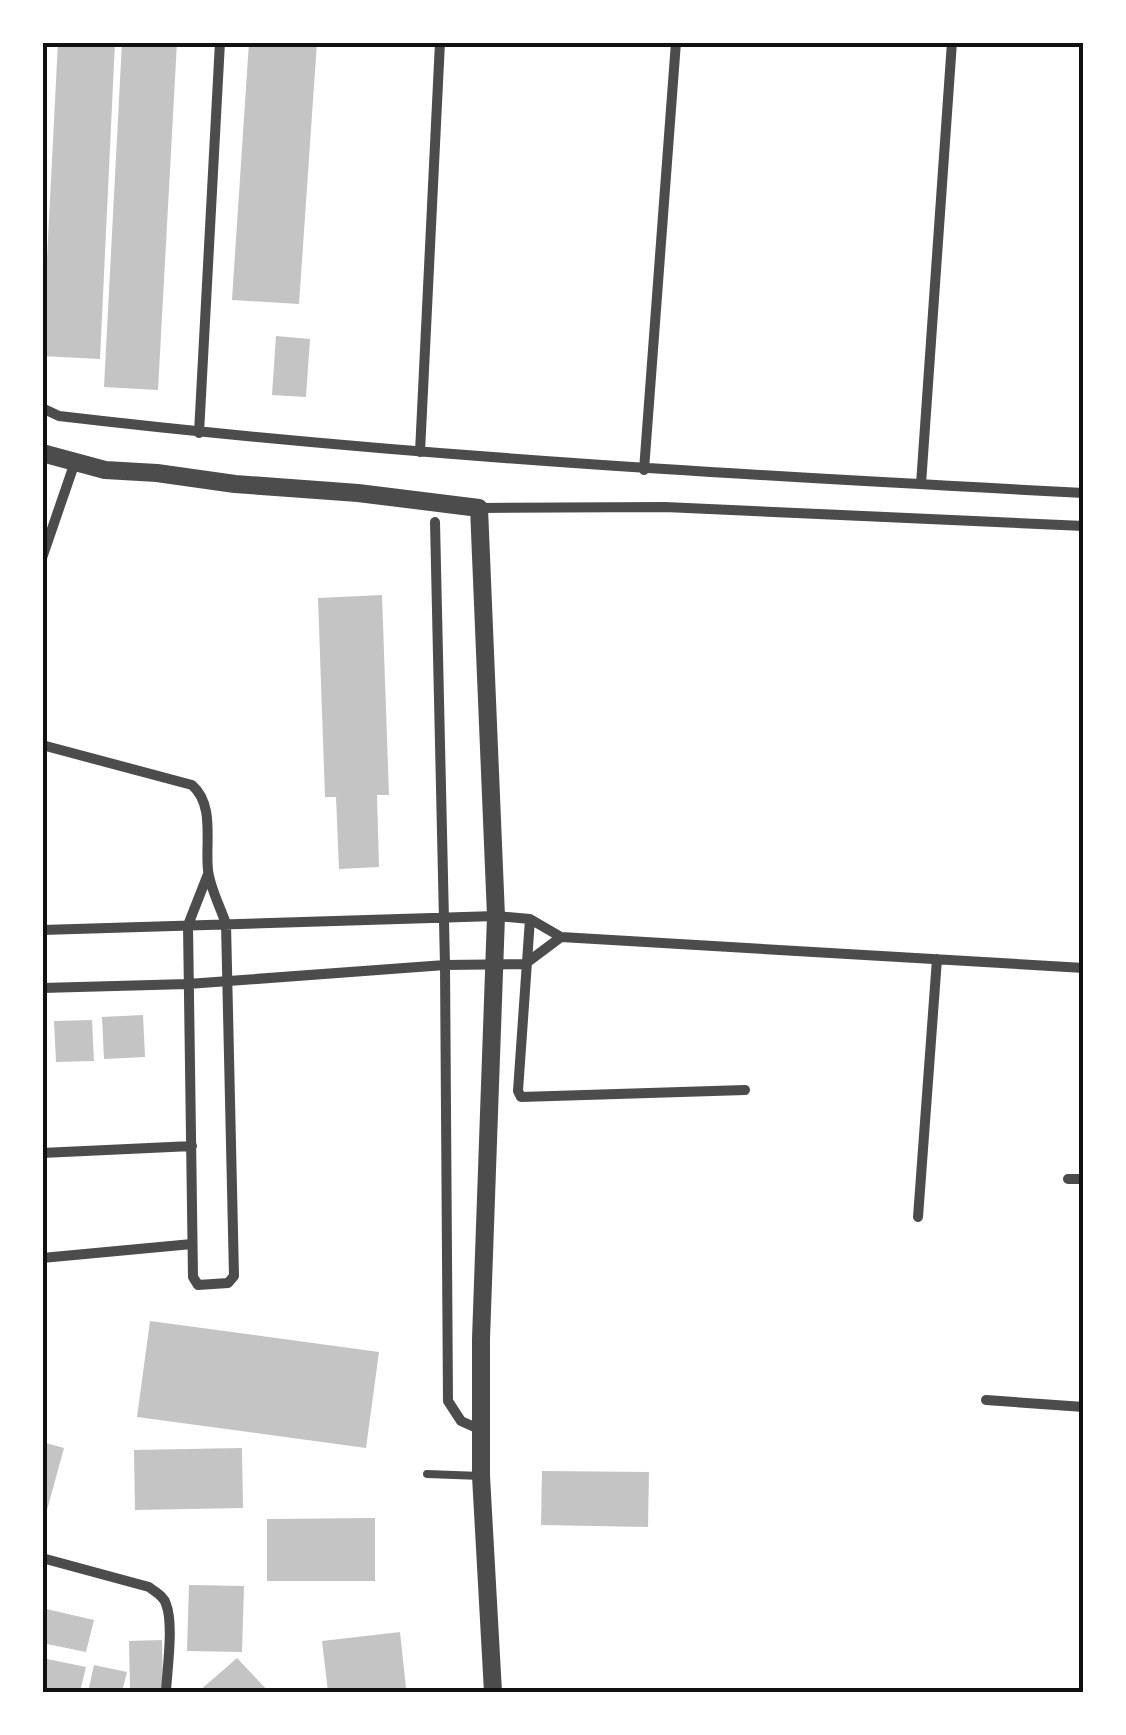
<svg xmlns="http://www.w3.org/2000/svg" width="1126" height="1735" font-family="'IBM Plex Serif',serif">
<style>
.building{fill:#c4c4c4}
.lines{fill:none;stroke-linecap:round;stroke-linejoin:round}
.service{stroke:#4c4c4c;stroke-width:8}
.minor{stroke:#4c4c4c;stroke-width:10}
.tertiary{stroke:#4c4c4c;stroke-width:18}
.neatline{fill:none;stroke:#111;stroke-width:4}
</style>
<rect width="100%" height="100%" fill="#fff"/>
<path class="building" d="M58,42h57l-15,317 -58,-3z
M122,42h55l-19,348 -54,-3z
M249,42h68l-18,262 -67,-4z
M276,336l34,3 -4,58 -34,-2z
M382,595l7,200h-12l2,72 -40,2 -3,-72h-11l-7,-199z
M143,1015l2,42 -41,2 -2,-42z
M92,1020l2,41 -38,1 -2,-41z
M150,1321l229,31 -13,96 -229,-31z
M42,1442l22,6 -20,73 -2,-1z
M242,1448l1,60 -108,2 -1,-60z
M542,1471l107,1 -1,55 -107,-2z
M375,1518v63h-108v-62z
M189,1585l55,1 -2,66 -55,-1z
M42,1608l52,12 -8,32 -44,-9z
M400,1632l6,56 -78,4 -6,-51z
M162,1640l1,50 -33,1 -1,-50z
M42,1658l44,9 -6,25 -19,-2 -1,2h-18z
M237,1658l32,34h-71z
M94,1665l33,7 -5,20h-34z"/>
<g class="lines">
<path class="service" d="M427,1474l54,2"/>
<path class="minor" d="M42,408l17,8c340,40 682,59 1025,77
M199,433l21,-391
M420,452l20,-410
M644,470l32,-428
M921,484l31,-442
M479,508l186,-1 419,19
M435,522l10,443 3,436 13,20 20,9
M42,558l33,-96
M42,745l150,40c23,20 13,57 16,85 2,18 12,36 18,54l8,352 -6,7 -30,2 -5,-8 -5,-352 20,-51
M530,919l-12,172 3,6 224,-7
M42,930l454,-14 34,3 31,18 523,31
M42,988l146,-4 257,-19 80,-1 36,-27
M42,1153l150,-7
M1068,1179h16
M918,1217l19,-258
M42,1258l150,-14
M986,1400l98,7
M42,1558l107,29c6,5 15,9 17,17 8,20 1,66 0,88"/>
<path class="tertiary" d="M42,453l63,17 52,3 78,11 123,9 121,15 17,408 -15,423v137l12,216"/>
</g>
<rect width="1126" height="1735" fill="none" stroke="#ffffff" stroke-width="90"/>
<rect x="45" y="45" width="1036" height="1645" class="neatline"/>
</svg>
